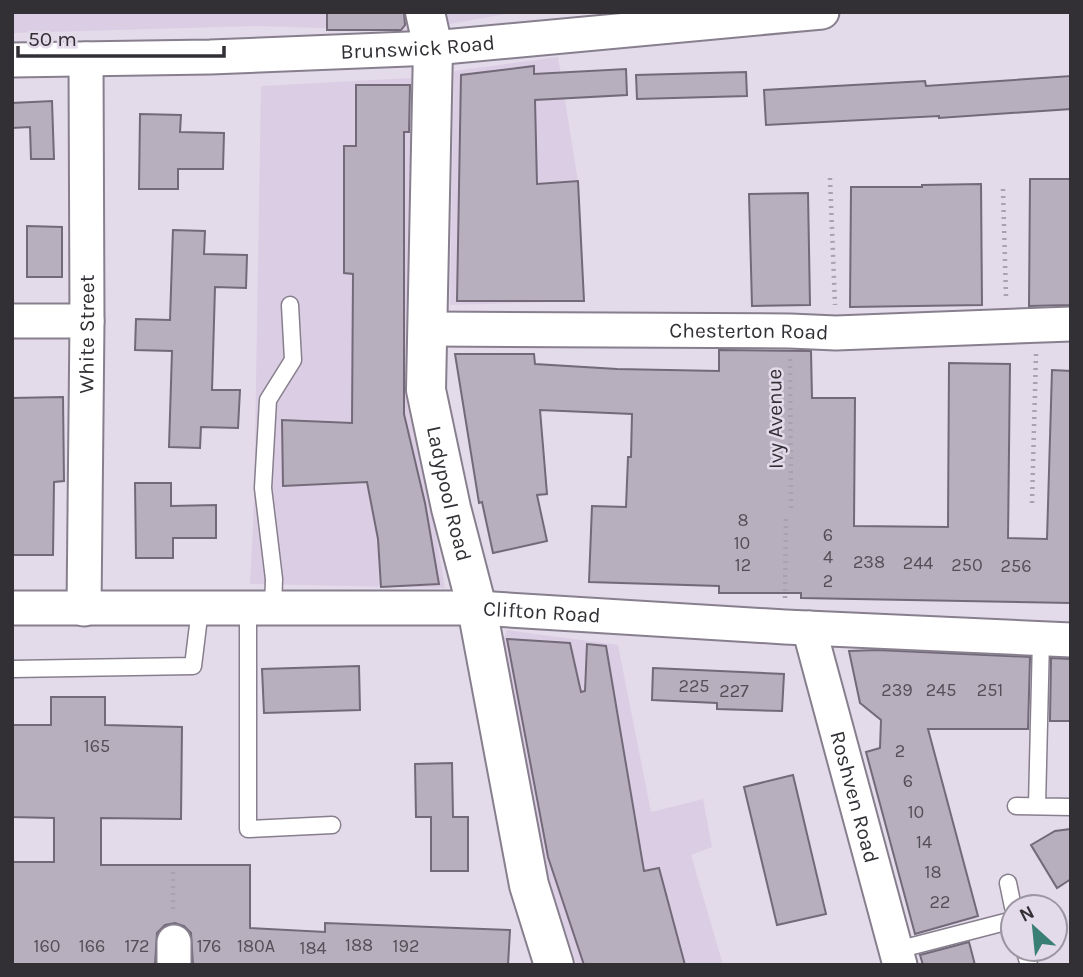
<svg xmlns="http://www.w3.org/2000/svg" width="1083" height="977" font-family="Karla,sans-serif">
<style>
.built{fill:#dbcee4}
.building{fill:#b7afbe;stroke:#726a78;stroke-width:2}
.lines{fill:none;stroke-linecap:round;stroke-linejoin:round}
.service-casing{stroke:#877f8d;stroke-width:19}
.minor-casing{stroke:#877f8d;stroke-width:37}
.tertiary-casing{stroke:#877f8d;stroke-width:42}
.path{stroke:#a8a1ae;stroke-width:4.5;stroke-dasharray:2 5;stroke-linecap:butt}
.service{stroke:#fff;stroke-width:16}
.minor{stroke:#fff;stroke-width:33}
.tertiary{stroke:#fff;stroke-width:38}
.labels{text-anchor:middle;stroke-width:5;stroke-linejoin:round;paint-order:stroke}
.number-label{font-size:18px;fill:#534f57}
.street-label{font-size:21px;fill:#322f35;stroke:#e3daea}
</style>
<rect width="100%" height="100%" fill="#e3daea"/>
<path class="built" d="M12,12h505l-107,19 -151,-5 -247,7z
M558,57l20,124 6,120 -134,4 4,-234z
M411,78l19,423 15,87 -195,-4 4,-79 7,-419z
M507,630l111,15 33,167 52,-13 9,48 -21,8 32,110h-146l-36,-107 -42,-206z"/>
<path class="building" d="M327,12h77l1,13 -4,5h-74z
M534,66v8l92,-5 1,26 -92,5 2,84 41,-3 6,120h-127l4,-226z
M746,72l1,24 -110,3 -1,-24z
M1071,76v33l-132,9v-2l-173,9 -2,-35 161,-9 1,5z
M356,85h54l-1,47h-5v282l21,89 14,81 -58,3 -3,-48 -11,-57 -84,4 -1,-66 70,3 1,-149 -9,-1v-127h12z
M52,101l2,58h-23l-1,-32 -18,1v-25z
M140,114l41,1 -1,17 44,1 -1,36h-45v20h-39z
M1030,179h41v126l-42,1z
M981,184l1,121 -132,2 1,-120h71v-2z
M808,193l2,112 -58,1 -3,-112z
M27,226l35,1v50h-35z
M173,230l32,1 -1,23 43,1 -1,33 -31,-1 -3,103h28l-2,38 -37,-1 -1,21 -31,-1 3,-96 -37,-1 1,-31 34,1z
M719,350l92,1 1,47h43l-1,128 94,1 1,-164 61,1 -2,174 39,1 5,-169 19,1v232l-270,-5v-5h-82v-7l-130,-4 3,-76 34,1 2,-50h3l1,-43 -92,-4 7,84 -10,1 10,46 -54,12 -11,-51 -3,1 -24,-149h79l1,10 82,5 102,2z
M63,397l1,84 -10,1 -1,73h-41v-157z
M135,483h36v23l45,-1v33h-43v20h-37z
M507,639l63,4 11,49 4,-1 2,-47 19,2 38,225 15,-3 26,97h-101l-36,-108z
M877,650l153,7 -2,72h-100l50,187 -63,18 -49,-182 14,-4 1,-28 -21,-17 -11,-52z
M1051,658l20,1v62h-21z
M359,666l1,44 -96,3 -2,-44z
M653,668l131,6 -2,37 -65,-2v-6l-65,-3z
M51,697h54v28l77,2 -1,92 -80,-1v47h149v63l75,4v-9l185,7 -2,35h-315l-2,-32 -7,-7 -9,-3 -10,2 -8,8 -2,32h-143v-103h42v-44l-42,-1v-92h39z
M452,763l1,54h15v54h-37v-54h-15l-1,-53z
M793,775l33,139 -49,11 -33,-138z
M1071,829v50l-14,9 -26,-43 24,-14z
M969,942l6,23h-52l-3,-10z"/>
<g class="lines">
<g class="service-casing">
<path id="service" d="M248,609v220l84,-4
M273,609l1,-30 -11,-91 5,-88 25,-40 -3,-55
M12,669l181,-3 7,-57
M1016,806l55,1
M1037,806l4,-167
M1008,883l5,24
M1024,949l5,16
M897,950l116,-30"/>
</g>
<g class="minor-casing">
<g id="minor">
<path id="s1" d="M12,60l198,-3 223,-9 389,-36"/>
<path d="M12,321h75"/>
<path id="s2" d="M429,329l361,2 46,2 235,-9"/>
<path id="s3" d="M12,608h465l308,19 286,13"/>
<path id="s4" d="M84,609l3,-288 -1,-262"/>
<path id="s5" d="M809,628l91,337"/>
<path d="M174,942v23"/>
</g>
</g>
<g class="tertiary-casing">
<g id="tertiary">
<path id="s6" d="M425,12l8,36 -7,342 25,118 26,100 52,277 25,80"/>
</g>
</g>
<path class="path" d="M830,178l5,127
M1003,189l3,108
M790,359l1,149
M1032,503l4,-149
M785,598l1,-82
M173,872v41"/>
<use href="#service" class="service"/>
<use href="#minor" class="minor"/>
<use href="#tertiary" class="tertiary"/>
</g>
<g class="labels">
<g class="number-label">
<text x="743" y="526">8</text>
<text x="828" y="541">6</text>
<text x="742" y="549">10</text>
<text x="828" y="563">4</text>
<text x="869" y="568">238</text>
<text x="918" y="569">244</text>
<text x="743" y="571">12</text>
<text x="967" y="571">250</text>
<text x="1016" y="572">256</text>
<text x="828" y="587">2</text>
<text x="694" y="692">225</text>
<text x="897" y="696">239</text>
<text x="941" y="696">245</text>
<text x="990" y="696">251</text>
<text x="734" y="697">227</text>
<text x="97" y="752">165</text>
<text x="900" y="757">2</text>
<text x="908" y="787">6</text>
<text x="916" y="818">10</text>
<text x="924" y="848">14</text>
<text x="933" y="878">18</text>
<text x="940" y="908">22</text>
<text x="359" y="951">188</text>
<text x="47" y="952">160</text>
<text x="92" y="952">166</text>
<text x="137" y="952">172</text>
<text x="209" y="952">176</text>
<text x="256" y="952">180A</text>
<text x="406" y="952">192</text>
<text x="313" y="954">184</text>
</g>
<g class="street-label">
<text dy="7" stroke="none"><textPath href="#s1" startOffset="406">Brunswick Road</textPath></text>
<text dy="7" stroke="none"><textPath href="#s2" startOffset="320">Chesterton Road</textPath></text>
<text dy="7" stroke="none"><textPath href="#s4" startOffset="275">White Street</textPath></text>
<text transform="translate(775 419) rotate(-91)" y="7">Ivy Avenue</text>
<text dy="7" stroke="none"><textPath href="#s6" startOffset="485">Ladypool Road</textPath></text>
<text dy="7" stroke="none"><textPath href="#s3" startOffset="530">Clifton Road</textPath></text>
<text dy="7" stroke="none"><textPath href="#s5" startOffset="175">Roshven Road</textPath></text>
</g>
</g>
<rect width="1083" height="977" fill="none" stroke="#322f35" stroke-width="28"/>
<g transform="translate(1034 928) rotate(333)"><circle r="33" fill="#e3daea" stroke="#9c96a2" stroke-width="2"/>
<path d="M0-5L12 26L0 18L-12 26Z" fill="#3a7f75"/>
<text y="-10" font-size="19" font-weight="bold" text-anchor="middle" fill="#322f35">N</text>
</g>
<path d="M18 46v10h206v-10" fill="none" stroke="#322f35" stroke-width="3.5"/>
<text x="28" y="46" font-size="21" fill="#322f35" stroke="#e3daea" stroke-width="5" paint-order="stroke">50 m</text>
</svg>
